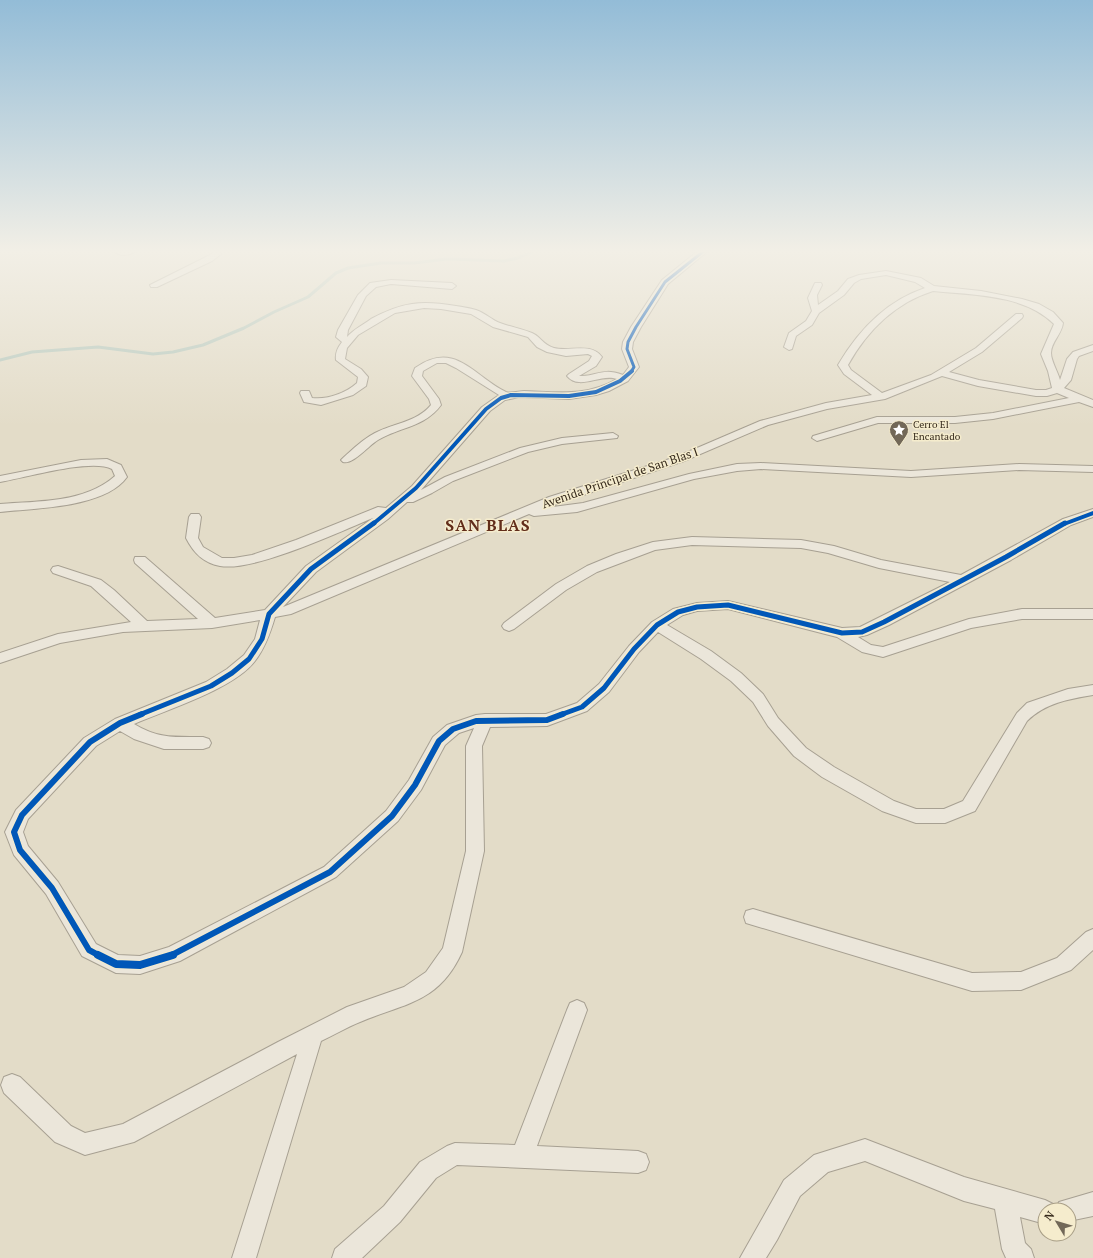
<svg xmlns="http://www.w3.org/2000/svg" width="1093" height="1258" font-family="'PT Serif',serif">
<style>
.lines{fill:none;stroke-linecap:round;stroke-linejoin:round}
.stream{stroke:#b5c8bd;stroke-width:3}
.minor-casing{stroke:#a7a092;stroke-width:2}
.minor{fill:#ebe6da;fill-rule:evenodd}
.cycleway-far4-casing{stroke:#f5eccd;stroke-width:4.5}
.cycleway-far3-casing{stroke:#f5eccd;stroke-width:6}
.cycleway-far2-casing{stroke:#f5eccd;stroke-width:8}
.cycleway-far1-casing{stroke:#f5eccd;stroke-width:8}
.cycleway-casing{stroke:#f5eccd;stroke-width:10}
.cycleway-far4{stroke:#0057b8;stroke-width:3}
.cycleway-far3{stroke:#0057b8;stroke-width:4}
.cycleway-far2{stroke:#0057b8;stroke-width:5}
.cycleway-far1{stroke:#0057b8;stroke-width:6}
.cycleway{stroke:#0057b8;stroke-width:8}
.labels{text-anchor:middle;stroke-width:3;stroke-linejoin:round;paint-order:stroke}
.far-poi-label{font-size:10px;fill:#35291b;stroke:#f5eccd;text-anchor:start}
.street-label{font-size:12px;fill:#35291b;stroke:#f5eccd}
.district-label{font-size:16px;font-weight:bold;letter-spacing:1px;fill:#622d1a;stroke:#f5eccd}
</style>
<rect width="100%" height="100%" fill="#e3dcc8"/>
<g class="lines">
<path class="stream" d="M0,360l32,-8 66,-5 55,7 20,-2 30,-7 41,-17 30,-16 34,-15 28,-24 12,-5 33,-5h33l33,-4 57,2 14,-3 18,-8"/>
<g class="minor-casing">
<path id="minor" d="M112,250h25c-7,6 -18,7 -25,0z
M213,250h8v4l-9,7 -55,26h-6l-1,-2 56,-28 7,-4z
M699,250h10l-41,34 -27,43 -8,15 -1,7 7,18 -11,14 -19,10 -13,4 -27,4 -50,-2 -14,3 -15,11 -69,79 24,-13 75,-29 42,-10 51,-5 5,3 -1,2 -55,6 -34,8 -75,29 -21,12 -19,9h-6l-19,17 -72,53 -33,35 266,-110 127,-40 84,-36 66,-18 46,-8 -28,-21 -6,-9c20,-34 48,-64 87,-77l-10,-6 -29,-7 -25,4 -7,4 -10,12 -25,18 -7,12 -16,11 -4,13 -3,1 -5,-3 5,-14 17,-12 6,-10 -4,-13 7,-15h6l1,2 -5,10 1,10 20,-14 10,-12 11,-4 27,-4 35,7 13,8 47,5 41,8 17,5 14,8 10,11c-1,11 -12,19 -12,30 0,8 7,19 9,27l7,-21 6,-7 20,-7v6l-14,5 -2,3 -6,21 -7,8 29,12v7l-14,-5 -86,17 -38,4h-77l-61,18 -5,-3 1,-2 64,-19h78l38,-4 76,-15 -12,-5 -10,3h-11l-58,-10 -36,-10 -57,23 -58,10 -59,16 -84,36 -139,47 38,-5 106,-29 48,-10 24,-1 150,8 108,-7 74,2v6l-74,-2 -108,7 -150,-8 -24,2 -43,8 -117,33 -43,4 -5,-2 -238,100 -16,3c-5,17 -10,31 -20,44 -21,28 -89,49 -121,63 25,15 40,13 69,13l6,2 2,4 -2,4 -6,2h-39l-30,-10 -14,-8 -24,15 -68,73 -5,13 5,14 30,36 38,62 22,11 22,1 29,-9 155,-80 62,-56 23,-31 24,-43 14,-12 29,-10 9,-1h61l31,-11 22,-19 30,-38 23,-24 21,-13 24,-6 31,-2 114,27 18,-1 90,-45 -71,-14 -51,-15 -27,-5 -109,-3 -37,5 -58,22 -31,18 -52,39 -5,2 -5,-2 -2,-3 2,-3 52,-39 31,-18 29,-12 37,-12 39,-5 109,3 33,6 47,14 80,15 102,-56 30,-10v8l-22,8 -60,35 -122,65 -22,10 -9,2 13,8 12,2 86,-28 53,-10h71v10h-71l-51,9 -88,29 -21,-5 -25,-15 -109,-28 -31,2 -14,4 -16,10 44,26 30,22 22,21 15,24 28,30 28,19 60,34 22,8h28l19,-8 54,-88 10,-10 41,-14 25,-4v10c-24,4 -48,8 -66,26l-52,90 -30,12h-29l-34,-12 -60,-34 -28,-21 -26,-30 -15,-24 -22,-21 -30,-22 -43,-27 -19,20 -30,40 -22,19 -40,15 -57,1 -8,19 2,105 -22,101c-23,51 -57,51 -102,70 -13,5 -26,13 -39,19l-65,217h-24l65,-204 -163,88 -49,13 -30,-13 -51,-49 -3,-8 3,-8 8,-3 8,3 51,49 14,7 38,-9 155,-82 69,-35 57,-20 22,-15 17,-24 23,-97v-105l8,-18 -15,5 -14,12 -24,45 -23,31 -62,56 -156,84 -40,13 -24,-1 -34,-17 -36,-62 -32,-39 -9,-23 11,-22 68,-72 31,-19 91,-37 21,-13 17,-14 11,-16 5,-19 -48,8 -89,4 -63,11 -60,20v-10l58,-19 73,-12 -40,-36 -38,-13 -2,-3 2,-3 5,-1 43,14 13,10 33,31 51,-2 -63,-56 -1,-3 1,-3h10l70,61 50,-8 41,-44 67,-48c-34,14 -119,54 -153,48 -17,-3 -27,-14 -34,-28l3,-21 2,-3h8l2,3 -3,21 5,9 19,11h12l18,-3 44,-15 82,-33 8,1 26,-22 70,-79 17,-12 -43,-27 -10,-5h-9l-14,8 -1,5 17,23 2,6c-16,22 -41,22 -63,35 -10,6 -25,25 -35,22l-2,-2 2,-2c10,-9 20,-19 32,-25 19,-10 42,-11 56,-28l-2,-6 -17,-23 3,-8c40,-28 57,7 91,24 5,2 13,-1 18,-1 35,1 61,6 93,-12 -17,-6 -37,12 -50,-3l2,-2 20,-13 3,-5 -4,-2 -22,2 -19,-4 -10,-5 -9,-10 -35,-10 -22,-13 -30,-5 -17,-1 -29,5 -37,22 -11,13 -2,11 16,10 7,8 -2,9 -13,9 -32,10 -17,-3 -4,-9 1,-2h8l3,7c15,2 34,-5 45,-15l1,-6 -22,-17c-1,-7 2,-13 6,-18l-6,-5 2,-7 20,-35 12,-12 21,-3 61,3 4,3 -4,3 -61,-5 -15,3 -10,9 -18,34 -1,7c7,-8 16,-12 24,-18 31,-17 50,-19 85,-13 6,1 14,2 20,4 9,3 16,10 24,13 11,4 22,6 32,10 8,3 11,12 22,15 16,4 37,-6 48,9l-6,9 -17,10c19,1 22,-9 44,-1l6,-8 -7,-18 1,-7 8,-15 31,-47zM933,291c39,4 91,3 121,33l-13,30 7,17 4,17 -6,2h-10l-57,-10 -30,-8 33,-20 40,-34 1,-2 -1,-2h-6l-40,34 -45,27 -49,18 -31,-23 -3,-5c19,-34 47,-62 85,-74z
M107,459l14,6 6,12c-22,31 -92,31 -127,35v-8c38,-3 85,-1 115,-28l-3,-7c-21,-11 -87,9 -112,13v-6l81,-16z
M753,909l219,64 49,-1 36,-14 29,-26 7,-3v21l-22,20 -50,20 -49,1 -226,-68 -2,-6 2,-6z
M577,1000l7,3 3,7 -50,136 101,5 8,3 3,8 -3,8 -8,3 -181,-8 -21,13 -36,44 -38,36h-30l3,-9 49,-43 36,-44 27,-16 8,-3 60,2 52,-135 3,-7z
M865,1139l99,38 81,23 8,4 3,5 3,-7 34,-10v24l-24,5v-11h-24v14l-25,-7 5,26 6,6 3,9h-28l-4,-9 -7,-40 -31,-8 -99,-40 -37,11 -28,24 -23,44 -11,18h-26l44,-78 30,-25z"/>
</g>
<use href="#minor" class="minor"/>
<g class="cycleway-far4-casing">
<path id="cycleway-far4" d="M631,372l3,-5 -7,-18 1,-7 8,-15 29,-45 40,-32"/>
</g>
<g class="cycleway-far3-casing">
<path id="cycleway-far3" d="M373,524l43,-36 70,-79 15,-11 10,-3 58,1 27,-4 24,-11 12,-10
M1064,524l29,-11"/>
</g>
<g class="cycleway-far2-casing">
<path id="cycleway-far2" d="M139,715l72,-29 21,-13 17,-14 13,-20 7,-25 42,-45 63,-46
M560,715l22,-8 22,-19 30,-39 23,-24 21,-13 19,-5 31,-2 114,28 20,-1 22,-10 122,-65 59,-34"/>
</g>
<g class="cycleway-far1-casing">
<path id="cycleway-far1" d="M100,956l-11,-6 -37,-62 -32,-38 -6,-18 8,-17 68,-73 30,-19 22,-9
M170,956l160,-84 62,-56 23,-31 24,-44 14,-12 23,-8 71,-1 16,-6"/>
</g>
<g class="cycleway-casing">
<path id="cycleway" d="M98,955l18,9 24,1 33,-10"/>
</g>
<use href="#cycleway-far4" class="cycleway-far4"/>
<use href="#cycleway-far3" class="cycleway-far3"/>
<use href="#cycleway-far2" class="cycleway-far2"/>
<use href="#cycleway-far1" class="cycleway-far1"/>
<use href="#cycleway" class="cycleway"/>
</g>
<linearGradient id="sky" x2="0" y2="1"><stop stop-color="#93bcd7"/><stop offset="0.59" stop-color="#f2efe6"/><stop offset="1" stop-color="#f2efe6" stop-opacity="0"/></linearGradient>
<rect width="1093" height="426" fill="url(#sky)"/>
<defs>
<g id="sight-pin" transform="scale(1)"><path d="M0 17L-7.5 6A9.5 9.5 0 1 1 7.5 6Z" fill="#726858" stroke="#f5eccd"/><path d="M0-6L1.8-2.2L6-1.7L2.9 1.2L3.7 5.4L0 3.3L-3.7 5.4L-2.9 1.2L-6-1.7L-1.8-2.2Z" fill="#fff"/></g>
</defs>
<g fill-rule="evenodd">
<use href="#sight-pin" x="899" y="430"/>
</g>
<g class="labels">
<g class="far-poi-label">
<text x="913" y="428">Cerro El<tspan x="913" dy="12">Encantado</tspan></text>
</g>
<g class="street-label">
<text transform="translate(620 478) rotate(-19)" y="4">Avenida Principal de San Blas I</text>
</g>
<g class="district-label">
<text x="488" y="531">SAN BLAS</text>
</g>
</g>
<g transform="translate(1057 1222) rotate(308)"><circle r="19" fill="#f5eccd" stroke="#a89e86"/>
<path d="M0-3L7 15L0 10L-7 15Z" fill="#726858"/>
<text y="-6" font-size="11" font-weight="bold" text-anchor="middle" fill="#35291b">N</text>
</g>
</svg>
